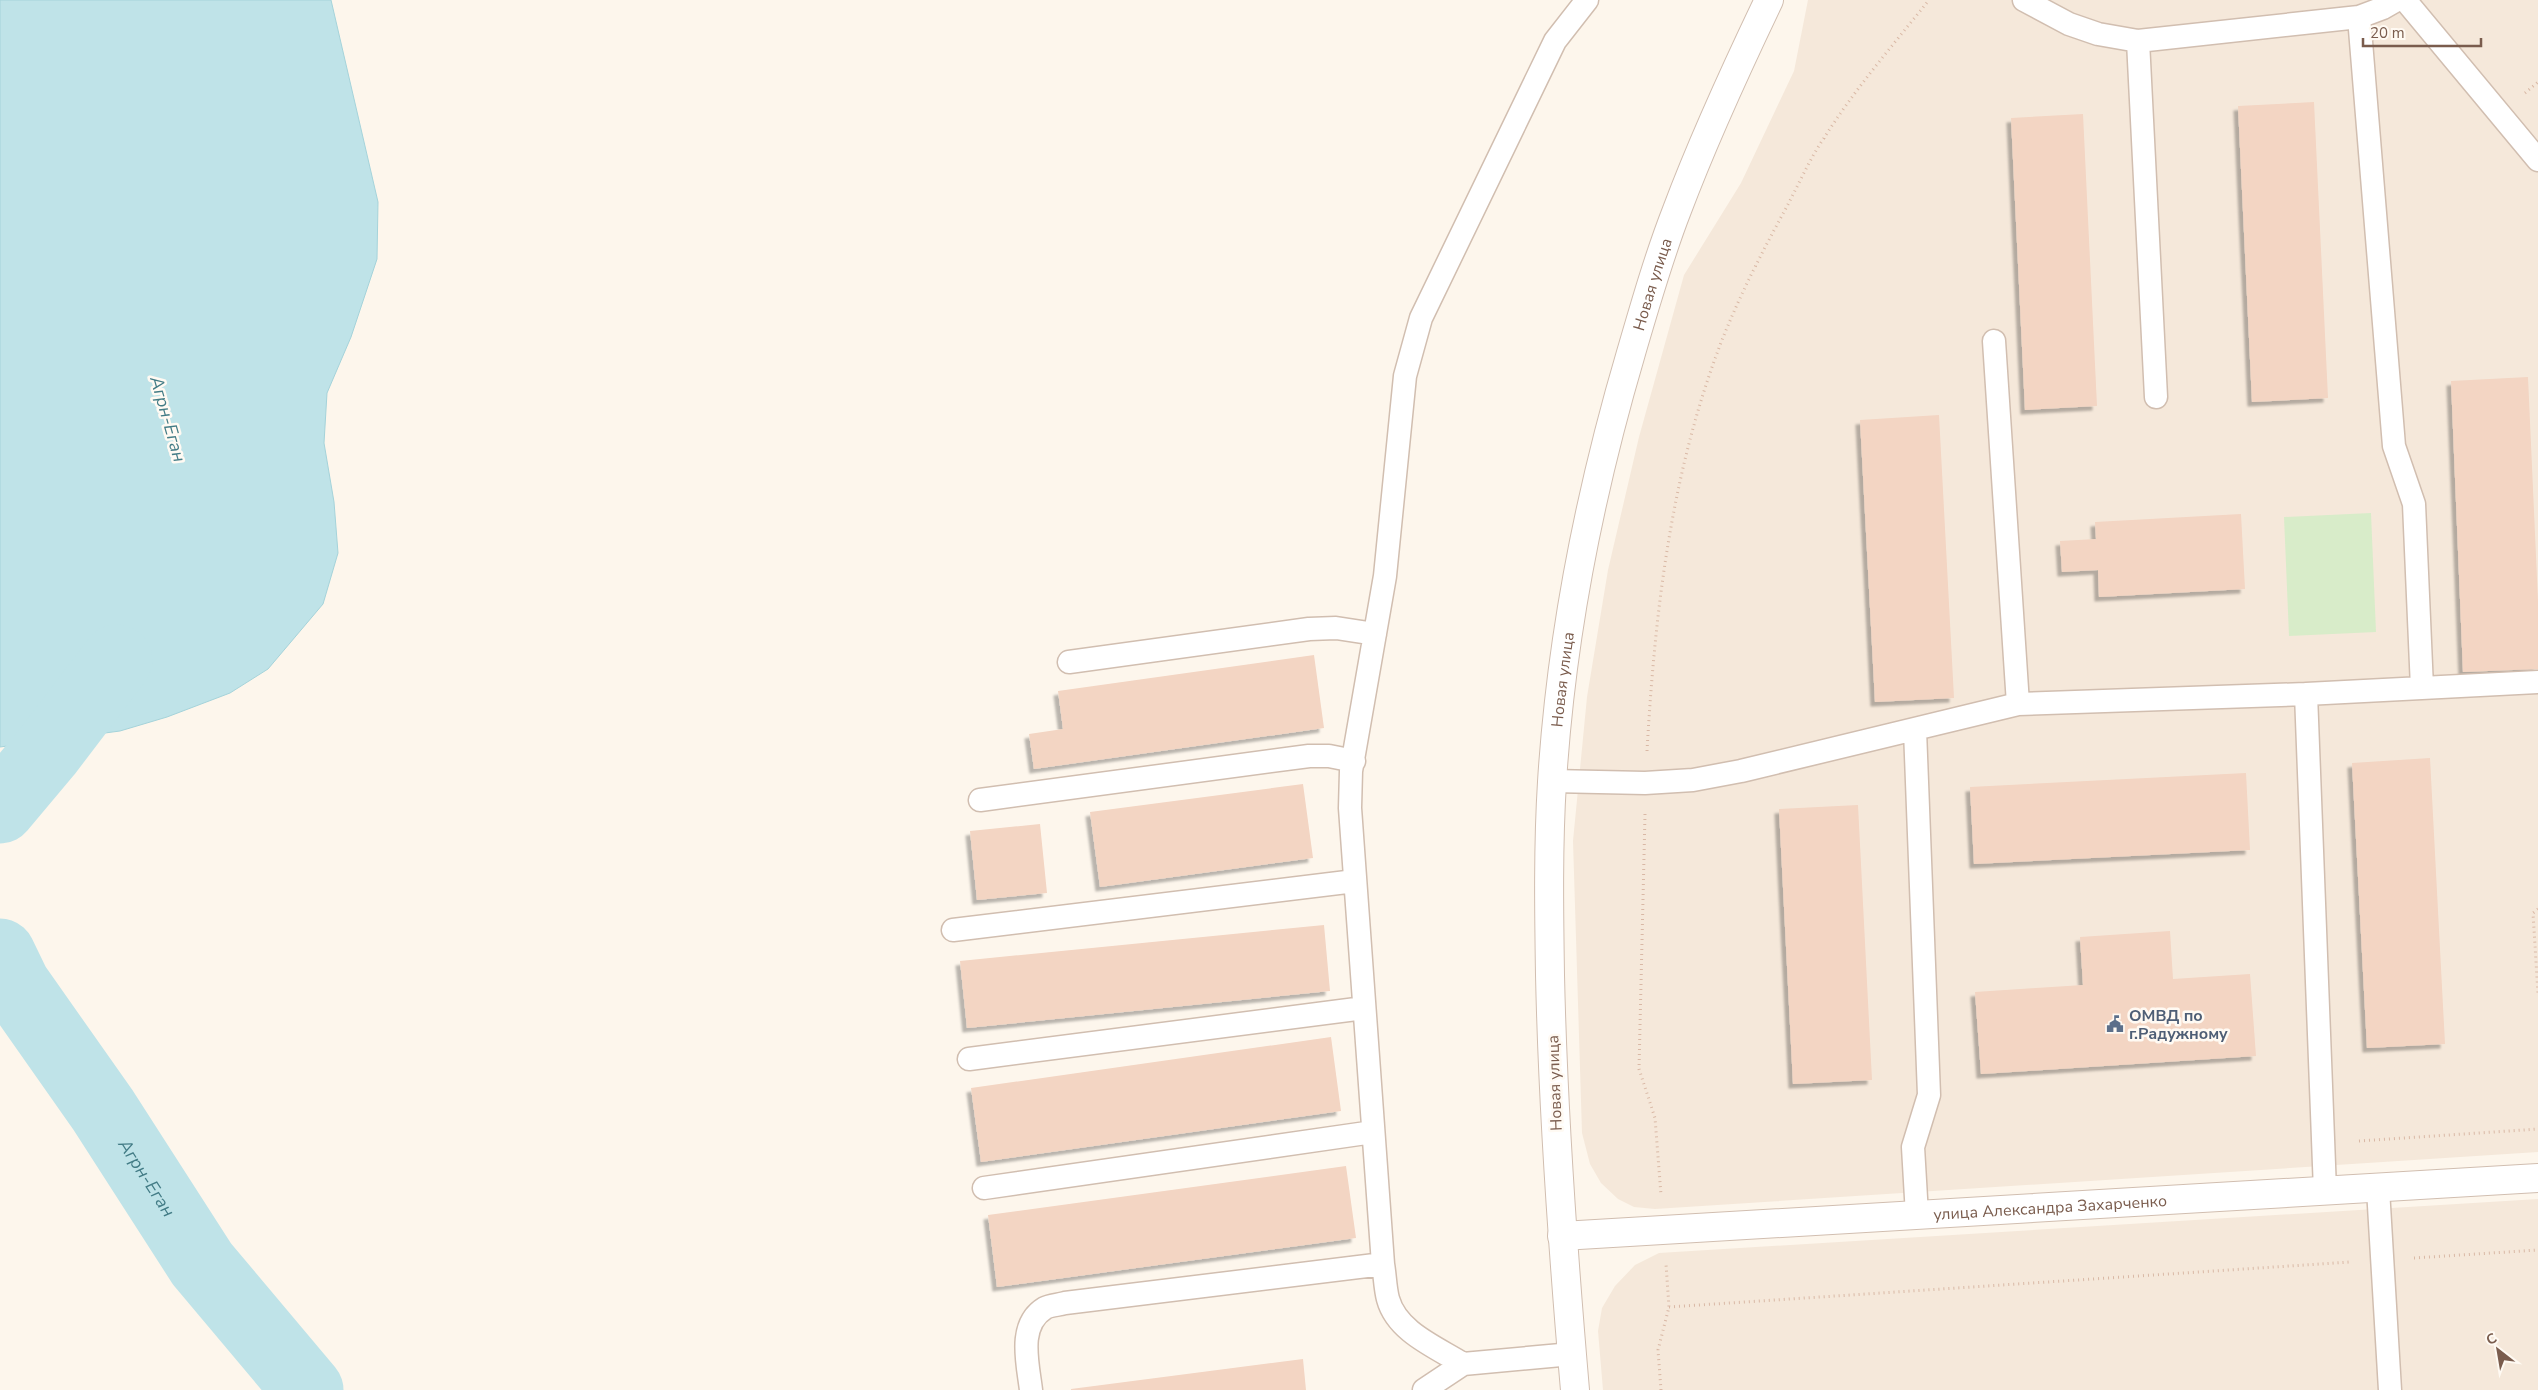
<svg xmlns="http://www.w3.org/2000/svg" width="2538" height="1390" font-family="'Nunito Sans',sans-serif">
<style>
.residential{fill:#f5e8da}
.green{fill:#d8ecc9}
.water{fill:#bfe3e8;stroke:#a5d3da}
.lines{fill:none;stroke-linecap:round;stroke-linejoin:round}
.river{stroke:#bfe3e8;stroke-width:71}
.building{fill:#f3d5c3;filter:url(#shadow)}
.service-casing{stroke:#d1beb0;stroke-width:25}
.minor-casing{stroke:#d1beb0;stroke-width:30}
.tertiary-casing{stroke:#d1beb0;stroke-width:30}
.path{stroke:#d9b8a5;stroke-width:3;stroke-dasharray:1 4;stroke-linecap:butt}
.service{stroke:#fff;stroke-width:22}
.minor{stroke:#fff;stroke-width:28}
.tertiary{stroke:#fff;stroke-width:28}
.labels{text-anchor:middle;stroke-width:5;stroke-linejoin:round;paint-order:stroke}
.street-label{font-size:16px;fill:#7a5c4d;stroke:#fffaf3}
.service-label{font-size:16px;font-weight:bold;fill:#4e5e75;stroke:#fffaf3;text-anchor:start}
.water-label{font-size:18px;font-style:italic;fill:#437c86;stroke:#fffaf3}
</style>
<defs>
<filter id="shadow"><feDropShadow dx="-4.5" dy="4.5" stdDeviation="1" flood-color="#0004"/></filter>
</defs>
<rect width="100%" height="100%" fill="#fdf6ec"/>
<path class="residential" d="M1808,0h730v1152l-883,57 -21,-2 -16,-8 -17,-16 -11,-19 -8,-31 -9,-292 14,-144 21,-127 31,-133 45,-162 57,-92 53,-112z
M2538,1199v191h-935l-5,-59 4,-23 13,-22 20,-21 24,-12z"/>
<path class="green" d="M2371,513l5,119 -87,4 -5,-119z"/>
<path class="water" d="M0,0h331l47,202 -1,57 -26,78 -24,56 -3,50 10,59 4,51 -15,51 -55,65 -38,24 -63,24 -47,14 -120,16z"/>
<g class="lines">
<g class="river">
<path d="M0,808l47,-56 70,-92"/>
<path id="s1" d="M0,954l15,31 88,125 99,154 106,126"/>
</g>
</g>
<path class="building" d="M2314,102l14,296 -76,4 -14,-296z
M2083,114l14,292 -72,4 -14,-292z
M2528,377l10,224v68l-75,3 -12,-291z
M1939,415l15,283 -79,4 -15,-282z
M2241,514l4,75 -146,8 -1,-27 -36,2 -2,-31 36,-2 -1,-17z
M1314,655l10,73 -290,41 -5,-35 34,-5 -5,-38z
M2430,758l15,286 -78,4 -15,-285z
M2246,773l4,77 -276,14 -4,-77z
M1303,784l10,74 -213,29 -10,-75z
M1858,805l14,275 -79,4 -14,-275z
M1040,824l7,69 -70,7 -7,-69z
M1324,925l6,66 -363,37 -7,-67z
M2170,931l3,48 77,-5 6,82 -275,18 -6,-82 108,-7 -3,-48z
M1331,1037l10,74 -360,51 -10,-74z
M1346,1166l10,72 -359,49 -9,-72z
M1303,1359l3,31h-235v-1z"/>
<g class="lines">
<g class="service-casing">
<path id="service" d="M2024,0l45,24 29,10 40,7 221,-24 24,-9 14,-8
M2405,0l133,160
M2359,17l35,429 20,58 8,184
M2138,41l18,356
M1994,341l24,363
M1069,662l240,-33 27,-1 39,6
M2306,694l19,497
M1915,730l14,365 -16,52 4,68
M1552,781l93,2 48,-3 48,-9 277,-67 288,-10 232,-12
M980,800l329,-44h20l25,5
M953,930l402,-49
M969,1059l395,-51
M984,1188l389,-56
M2378,1189l12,201
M1463,1364c-27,-17 -66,-32 -75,-65 -3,-11 -3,-24 -5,-35l-33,-456 1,-37 34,-195 20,-200 16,-58 134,-277 32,-41
M1031,1390c-3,-26 -14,-65 14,-82 5,-3 14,-3 20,-5l318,-39
M1424,1390l39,-26 109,-10"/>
</g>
<g class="minor-casing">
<g id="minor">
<path id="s2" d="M1562,1236l976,-58"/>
</g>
</g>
<g class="tertiary-casing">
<g id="tertiary">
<path id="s3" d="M1575,1390c-12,-138 -22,-276 -25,-415 -1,-64 -2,-129 2,-193 9,-145 38,-290 79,-429 14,-48 28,-97 46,-143 27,-72 59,-141 92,-210"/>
</g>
</g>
<path class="path" d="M2525,93l13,-11
M1647,751c8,-141 24,-279 75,-411 18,-45 40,-88 63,-130 13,-24 24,-50 39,-72 31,-49 69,-93 105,-138
M1645,814l-6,255 16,49 6,77
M2538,909l-5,4 5,81
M2359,1141l179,-12
M2414,1258l124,-8
M1669,1307l681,-45
M1661,1390l-3,-40 11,-43 -3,-43"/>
<use href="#service" class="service"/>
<use href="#minor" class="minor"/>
<use href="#tertiary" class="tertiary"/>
</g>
<defs>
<g id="civic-bare" transform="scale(1.35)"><path d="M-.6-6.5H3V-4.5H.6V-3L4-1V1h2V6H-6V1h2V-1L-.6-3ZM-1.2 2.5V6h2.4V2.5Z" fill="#5c6f8a" stroke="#fffaf3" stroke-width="2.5" paint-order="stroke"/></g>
</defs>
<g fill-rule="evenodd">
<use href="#civic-bare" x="2115" y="1024"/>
</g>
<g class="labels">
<g class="street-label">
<text dy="6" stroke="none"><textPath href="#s3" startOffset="1118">Новая улица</textPath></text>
<text dy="6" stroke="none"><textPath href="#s3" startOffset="712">Новая улица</textPath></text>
<text transform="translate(1554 1083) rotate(-92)" y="6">Новая улица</text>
<text dy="6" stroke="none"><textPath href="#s2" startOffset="489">улица Александра Захарченко</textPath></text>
</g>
<g class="service-label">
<text x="2129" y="1021">ОМВД по<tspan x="2129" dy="18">г.Радужному</tspan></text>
</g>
<g class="water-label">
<text transform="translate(168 419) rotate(74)" y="6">Агрн-Еган</text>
<text dy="6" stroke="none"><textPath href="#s1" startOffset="268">Агрн-Еган</textPath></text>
</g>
</g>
<g transform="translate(2498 1350) rotate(329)" stroke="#fffaf3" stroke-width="4" paint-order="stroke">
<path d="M0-4L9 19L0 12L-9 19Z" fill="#7a5c4d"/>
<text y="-8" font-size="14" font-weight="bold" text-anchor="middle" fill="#7a5c4d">С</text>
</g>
<path d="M2363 38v8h118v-8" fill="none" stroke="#7a5c4d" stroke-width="2.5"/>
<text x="2370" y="38" font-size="15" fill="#7a5c4d" stroke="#fffaf3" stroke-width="4" paint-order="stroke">20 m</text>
</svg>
